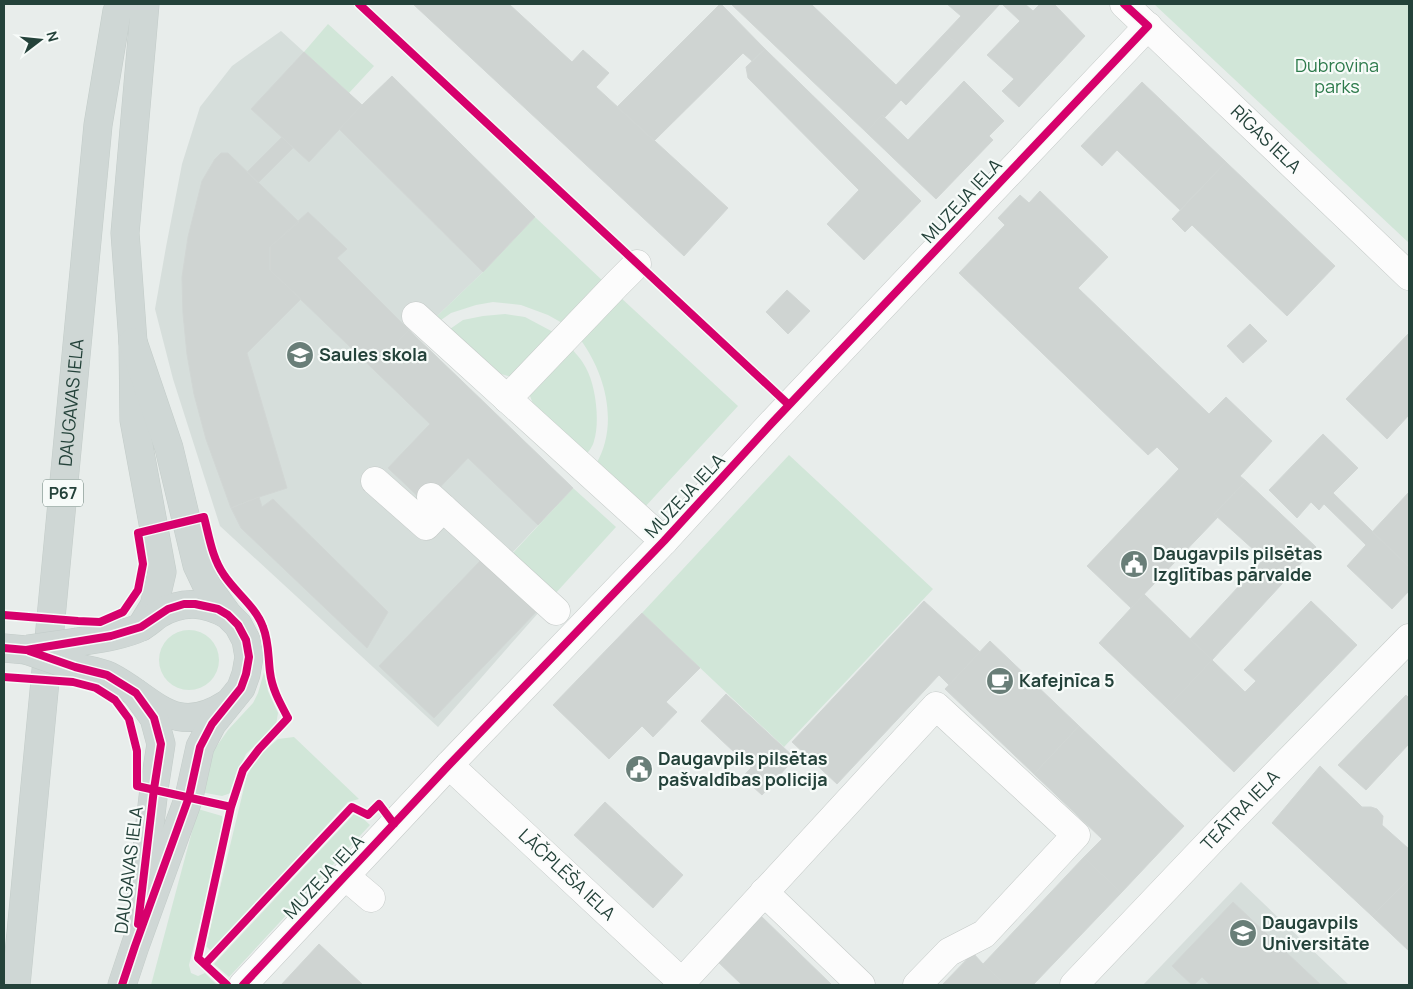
<svg xmlns="http://www.w3.org/2000/svg" width="1413" height="989" font-family="Manrope,sans-serif">
<style>
.built{fill:#d6dedb}
.green{fill:#d1e6d8}
.building{fill:#cfd4d2;stroke:#d1d6d4}
.lines{fill:none;stroke-linecap:round;stroke-linejoin:round}
.minor-casing{stroke:#c5cac8;stroke-width:29}
.major-casing{stroke:#c3ccc9;stroke-width:29}
.minor{stroke:#fcfcfc;stroke-width:28}
.major{stroke:#cfd7d5;stroke-width:28}
.major-bridge-casing{stroke:#c3ccc9;stroke-width:29;stroke-linecap:butt}
.major-bridge{stroke:#cfd7d5;stroke-width:28}
.cycleway-casing{stroke:#f7fbf9;stroke-width:11}
.cycleway{stroke:#d6006c;stroke-width:8}
.labels{text-anchor:middle;stroke-width:4.5;stroke-linejoin:round;paint-order:stroke}
.shield{fill:#f7fbf9;stroke:#637a73;stroke-width:1}
.shield-label{font-size:16px;font-weight:bold;fill:#24423a}
.park-label{font-size:18px;fill:#2d7a4b;stroke:#f7fbf9}
.street-label{font-size:18px;fill:#24423a;stroke:#f7fbf9}
.poi-label{font-size:18px;font-weight:bold;fill:#24423a;stroke:#f7fbf9;text-anchor:start}
</style>
<rect width="100%" height="100%" fill="#e8edeb"/>
<path class="built" d="M281,31l81,74 -23,24 144,143 -50,48 -17,-4 -11,11 168,161 -61,65 42,42 -116,132 -218,-201 -47,-147 -18,-70 11,-62 16,-83 18,-57 32,-41z
M1241,882l108,103h-206z"/>
<path class="green" d="M1154,4h255v239z
M328,24l46,42 -25,27 -45,-41z
M535,217l69,65 -40,42 -16,-9 -27,-10 -28,-3 -17,3 -25,8 -10,7h-8l50,-48z
M620,297l118,109 -94,102 -48,-44c23,-39 10,-90 -16,-125z
M505,314l20,3 30,16 -40,42 -7,1 -7,-2 -51,-45 13,-9 20,-4z
M572,349c5,6 10,11 14,19 10,18 14,54 8,73 -1,5 -5,10 -8,14l-51,-46 -5,-13 2,-6z
M789,455l144,134 -149,158 -142,-134z
M573,488l43,39 -62,68 -42,-41z
M159 660a30 30 0 1 1 60 0a30 30 0 1 1-60 0Z
M264,672l4,19 10,22 -2,12 -30,29 -6,13 -9,26 -9,3 -22,-4 14,-42 14,-20 25,-27 5,-10z
M294,737l65,62 -11,3 -137,149 -5,-5 41,-171 13,-20 18,-16z
M198,809l24,7 2,12 -35,137 2,8 7,3 7,-3 12,12h-66z
M356,812l14,13 -141,152 -15,-13z"/>
<path class="building" d="M413,4h96l63,58 11,-12 26,23 -13,14 132,121 -44,48z
M720,4h1l44,45 -13,12 -9,-8 -89,88 -37,-34z
M731,4h80l85,81 49,-52 15,14 -54,58 -5,-5 -16,17 -3,-2 -16,17z
M947,4h53l-40,43 -15,-14 16,-17z
M1002,4h23l8,7 7,-7h14l31,32 -66,71 -17,-16 12,-12 -27,-24 33,-34z
M765,49l156,152 -57,59 -37,-36 32,-34 -111,-112 -2,-11z
M304,52l58,53 -53,57 -58,-53z
M392,76l143,141 -52,55 -144,-143 23,-24z
M964,81l40,40 -15,15 4,4 -57,59 -70,-67 16,-17 26,25z
M1142,82l84,80 -46,48 -63,-60 -15,16 -21,-20z
M282,137l11,11 -35,35 -11,-11z
M221,153h7l71,69 -29,25v23l31,29 -54,54 40,135 -28,9 -28,11 -25,-69 -12,-45 -7,-40 -4,-41 -1,-36 6,-40 14,-56 13,-22z
M1226,162l109,104 -48,50 -95,-91 -7,7 -13,-13z
M1040,191l68,66 -30,31 131,126 17,-17 46,44 -32,35 6,5 -32,33 4,3 -87,91 -44,-42 92,-97 -22,-22 -9,8 -189,-182 46,-48 -7,-7 22,-23 9,8z
M308,212l39,37 -10,9 72,72 -37,38 -102,-98v-23z
M787,290l23,21 -22,23 -22,-22z
M1250,324l17,17 -24,22 -16,-17z
M409,330l164,158 -35,37 -70,-67 -43,45 -37,-35 42,-44 -58,-56z
M1409,333v82l-22,24 -41,-40z
M1323,434l35,34 -25,25 76,74v24l-17,18 -45,-43 19,-21 -42,-41 -5,6 -8,-8 -14,16 -28,-28z
M1246,481l70,66 -104,113 -22,-21 74,-80 -50,-45z
M1409,492v75l-37,-35z
M259,497l3,10 11,-8 115,113 -21,36 -126,-120 -10,-20z
M484,557l55,52 -105,109 -55,-52z
M1144,594l68,66 -45,48 -68,-65z
M924,601l56,51 -31,33 -10,-10 -102,109 -45,-42z
M1311,601l46,44 -123,127 -67,-64 45,-48 33,32 11,-11 -12,-11z
M642,613l58,55 -34,34 11,10 -24,25 -11,-11 -33,33 -56,-54z
M990,641l89,85 -45,48 -89,-85z
M726,694l69,64 -33,37 -20,-18 9,-9 -50,-47z
M1406,695l3,3v46l-43,46 -28,-25z
M1079,726l105,100 -63,67 -37,-36 18,-18 -68,-65z
M1320,766l42,41h9l6,2 6,7 -1,9 27,24v30l-37,37 -100,-93z
M605,802l78,73 -30,33 -79,-73z
M1084,857l37,36 -88,92h-27l-23,-21z
M1409,879v72l-37,-35z
M1233,902l88,83h-111l-8,-8 -8,8h-2l-20,-19z
M759,914l73,71h-90l-27,-26z
M319,944l44,41h-82z
M973,953l10,11 23,21h-64z"/>
<g class="lines">
<g class="minor-casing">
<g id="minor">
<path id="s1" d="M1124,4l285,272"/>
<path d="M416,316l248,225"/>
<path d="M507,399l110,-115 20,-20"/>
<path d="M375,481l51,45 17,-18"/>
<path d="M431,497l125,114"/>
<path id="s2" d="M449,765l236,220"/>
<path d="M345,876l26,22"/>
<path d="M764,892l97,93"/>
<path d="M682,982l254,-276 140,129 -92,99 -35,18 -32,33"/>
<path d="M243,985l206,-220 215,-224 107,-117 377,-398"/>
<path id="s3" d="M1074,985l156,-164 179,-183"/>
</g>
</g>
<g class="major-casing">
<g id="major">
<path d="M141,627l13,-21 8,-34 -28,-152 -1,-78 -8,-109 20,-229"/>
<path d="M77,642c19,-3 45,-6 64,-15 6,-3 12,-9 18,-13 24,-14 46,-12 69,1"/>
<path d="M4,648l22,2"/>
<path d="M75,667c11,3 24,4 34,9 44,22 64,63 118,28"/>
<path d="M136,693l18,25 7,26 -7,45 -13,110"/>
<path id="s4" d="M16,985l82,-860 19,-114 7,-7"/>
<path d="M122,985l13,-39 54,-149 11,-50 12,-23 29,-36 5,-14 3,-17 -3,-17 -8,-15 -10,-10 -21,-29 -10,-21 -28,-117 -36,-106"/>
</g>
</g>
<use href="#minor" class="minor"/>
<use href="#major" class="major"/>
<g class="major-bridge-casing">
<path id="major-bridge" d="M28,649l49,-7
M26,650l49,17"/>
</g>
<use href="#major-bridge" class="major-bridge"/>
<g class="cycleway-casing">
<path id="cycleway" d="M359,4l430,401
M4,615l74,6 22,1 23,-10 15,-22 5,-26 -5,-31 66,-16c5,19 8,41 20,58 11,17 32,32 39,52 6,15 5,29 7,45 2,17 10,31 18,46l-29,31 -16,21 -12,37 -33,151 29,27
M4,648l22,2 85,-14 30,-9 27,-18 16,-5h11l14,3 9,2 10,6 10,10 8,15 3,17 -3,17 -5,14 -29,36 -12,23 -11,50 -54,149 -13,39
M29,651l46,16 32,8 29,18 18,25 7,26 -7,45 -16,135
M4,677l69,5 23,6 19,12 14,19 8,32v35l94,21
M205,964l147,-157 16,8 11,-11 15,20
M243,985l206,-220 215,-224 107,-117 377,-398 -24,-22"/>
</g>
<use href="#cycleway" class="cycleway"/>
</g>
<defs>
<g id="school-disc" transform="scale(1.4375)"><circle r="9.5" fill="#697e78" stroke="#f7fbf9"/><path d="M0-5L7-2L0 1L-7-2ZM-4 1L0 2.5L4 1V4Q0 6-4 4Z" fill="#fff"/></g>
<g id="civic-disc" transform="scale(1.4375)"><circle r="9.5" fill="#697e78" stroke="#f7fbf9"/><path d="M-.6-6.5H3V-4.5H.6V-3L4-1V1h2V6H-6V1h2V-1L-.6-3ZM-1.2 2.5V6h2.4V2.5Z" fill="#fff"/></g>
<g id="cafe-disc" transform="scale(1.4375)"><circle r="9.5" fill="#697e78" stroke="#f7fbf9"/><path d="M-5.5-4.5H6V0H3Q3 3.5 0 3.5H-2.5Q-5.5 3.5-5.5 0ZM3-3.2v2h1.7v-2ZM-6 4.5H4V6H-6Z" fill="#fff"/></g>
<g id="university-disc" transform="scale(1.4375)"><circle r="9.5" fill="#697e78" stroke="#f7fbf9"/><path d="M0-5L7-2L0 1L-7-2ZM-4 1L0 2.5L4 1V4Q0 6-4 4Z" fill="#fff"/></g>
</defs>
<g fill-rule="evenodd">
<use href="#school-disc" x="300" y="355"/>
<use href="#civic-disc" x="1134" y="564"/>
<use href="#cafe-disc" x="1000" y="681"/>
<use href="#civic-disc" x="639" y="769"/>
<use href="#university-disc" x="1243" y="933"/>
</g>
<g class="labels">
<rect class="shield" x="43" y="479.5" width="40" height="27" rx="4"/>
<g class="shield-label">
<text x="63" y="499">P67</text>
</g>
<g class="park-label">
<text x="1337" y="72">Dubrovina<tspan x="1337" dy="21">parks</tspan></text>
</g>
<g class="street-label">
<text dy="6" stroke="none"><textPath href="#s1" startOffset="196">RĪGAS IELA</textPath></text>
<text transform="translate(962 201) rotate(-47)" y="6">MUZEJA IELA</text>
<text dy="6" stroke="none"><textPath href="#s4" startOffset="585">DAUGAVAS IELA</textPath></text>
<text transform="translate(685 496) rotate(-47)" y="6">MUZEJA IELA</text>
<text dy="6" stroke="none"><textPath href="#s3" startOffset="241">TEĀTRA IELA</textPath></text>
<text transform="translate(129 870) rotate(-83)" y="6">DAUGAVAS IELA</text>
<text dy="6" stroke="none"><textPath href="#s2" startOffset="161">LĀČPLĒŠA IELA</textPath></text>
<text transform="translate(324 877) rotate(-47)" y="6">MUZEJA IELA</text>
</g>
<g class="poi-label">
<text x="319" y="361">Saules skola</text>
<text x="1153" y="560">Daugavpils pilsētas<tspan x="1153" dy="21">Izglītības pārvalde</tspan></text>
<text x="1019" y="687">Kafejnīca 5</text>
<text x="658" y="765">Daugavpils pilsētas<tspan x="658" dy="21">pašvaldības policija</tspan></text>
<text x="1262" y="929">Daugavpils<tspan x="1262" dy="21">Universitāte</tspan></text>
</g>
</g>
<rect width="1413" height="989" fill="none" stroke="#24423a" stroke-width="10"/>
<g transform="translate(40 40) rotate(74)" stroke="#f7fbf9" stroke-width="4" paint-order="stroke">
<path d="M0-4L9 19L0 12L-9 19Z" fill="#24423a"/>
<text y="-8" font-size="14" font-weight="bold" text-anchor="middle" fill="#24423a">N</text>
</g>
</svg>
